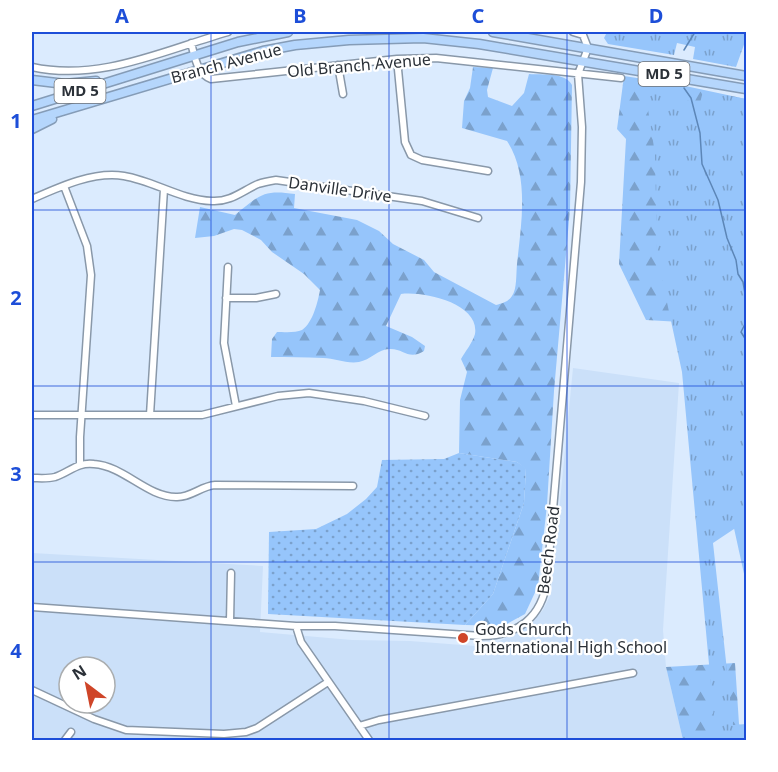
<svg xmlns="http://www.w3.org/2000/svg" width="778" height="772" font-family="'Noto Sans',sans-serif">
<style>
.built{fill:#cbe0f9;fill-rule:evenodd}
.grass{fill:url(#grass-dots)}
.forest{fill:url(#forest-firs)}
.park{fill:url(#park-tufts)}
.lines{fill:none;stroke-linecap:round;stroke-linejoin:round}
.stream{stroke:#5c86b7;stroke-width:1.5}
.minor-casing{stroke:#8998a9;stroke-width:9}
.highway-casing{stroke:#859cb7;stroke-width:11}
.minor{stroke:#fff;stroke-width:6}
.highway{stroke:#b5d6fc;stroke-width:8}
.grid{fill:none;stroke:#1d4ed8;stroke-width:1.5;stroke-opacity:0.55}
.poi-dot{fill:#cf4528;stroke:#fff;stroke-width:2}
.labels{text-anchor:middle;stroke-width:4.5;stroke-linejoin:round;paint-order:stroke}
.shield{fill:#fff;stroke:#6b6f74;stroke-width:1.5}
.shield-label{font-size:15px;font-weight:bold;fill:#2b3138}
.street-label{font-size:16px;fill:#2b3138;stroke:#fff}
.poi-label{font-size:16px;fill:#2b3138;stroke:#fff;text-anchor:start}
.neatline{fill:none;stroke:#1d4ed8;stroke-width:2}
.grid-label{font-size:20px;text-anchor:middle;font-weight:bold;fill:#1d4ed8}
</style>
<defs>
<pattern id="grass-dots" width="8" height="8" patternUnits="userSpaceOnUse" patternTransform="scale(1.5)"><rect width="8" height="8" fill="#96c5fb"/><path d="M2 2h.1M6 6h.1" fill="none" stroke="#7ba1cc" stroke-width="1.8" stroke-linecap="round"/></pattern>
<pattern id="forest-firs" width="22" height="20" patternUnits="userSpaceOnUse" patternTransform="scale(1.5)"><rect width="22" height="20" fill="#96c5fb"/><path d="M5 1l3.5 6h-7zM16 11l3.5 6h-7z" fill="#7ba1cc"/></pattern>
<pattern id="park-tufts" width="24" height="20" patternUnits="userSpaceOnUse" patternTransform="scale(1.5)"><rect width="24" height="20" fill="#96c5fb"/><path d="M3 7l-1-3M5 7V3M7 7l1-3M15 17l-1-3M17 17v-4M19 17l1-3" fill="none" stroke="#7ba1cc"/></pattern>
</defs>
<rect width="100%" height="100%" fill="#dbebfe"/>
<path class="built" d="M573,368l106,15 -16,247 3,37 17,73h-651v-187l231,13 -3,66 92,8 58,1 78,6 42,-22 13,-15 8,-16zM69,667h36v36h-36z"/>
<path class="grass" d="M459,453l58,9 9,6 -2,35 -31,91 -28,31 -197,-11 1,-82 47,-3 31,-15 19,-15 11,-12 5,-27 62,-1z"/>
<path class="forest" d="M473,67l20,1 -6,22 1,7 24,9 12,-13 5,-19c14,1 36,-2 43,11l-2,124 -16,182 -7,114 -9,81 -13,28 -22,12 -38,-1 28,-31 31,-91 2,-34 -9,-7 -58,-9 1,-53 7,-28 -6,-13c4,-7 12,-17 14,-25 5,-31 -52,-43 -74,-40l-15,32 26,11 13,9 -1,5c-16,10 -20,-3 -35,-2 -10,0 -19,11 -30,13 -13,2 -24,-4 -36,-4 -18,-1 -35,-1 -52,-1l1,-18 5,-7c7,0 19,1 25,-2 11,-7 16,-29 18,-40l-16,-16 -32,-22 -11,-12 -19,-10 -8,-1 -20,7 -19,2 5,-31 35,8c24,-19 27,-26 60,-21l-1,14 63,12 22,11 14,13 31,16 10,12 62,33c7,-2 12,-3 16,-9 5,-7 4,-22 5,-32 4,-39 13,-88 -10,-123l-45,-13 2,-27 6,-13z
M624,76l52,8 70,15v484l-16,-73 -49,-188 -35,-2 -27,-56 7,-125 -9,-10z
M735,663l4,61 7,12v4h-63l-17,-73z"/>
<path class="park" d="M607,32h139v7l-10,28 -43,-8 2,-12 -18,-4 -3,12 -66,-11 -4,-6z
M650,83l31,4 -2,12 21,4 3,-12 43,8v422l-33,22 20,182 13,-1v16h-37l6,-11 -33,-357 -25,-116 -2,-102 -10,-64z"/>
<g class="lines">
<path class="stream" d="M684,50l11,-18
M684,88l7,10 9,35 2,31 16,36 9,38 9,22 2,14 5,8 3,17
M746,322l-5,10 5,8
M746,418v3
M746,502v16
M746,554v2"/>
<g class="minor-casing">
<path id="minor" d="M191,43c4,13 5,30 20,36l186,-20 39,-1 185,20
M397,59l8,83 6,13 11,5 66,11
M338,65l5,29
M32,67c68,15 132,-17 196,-35
M64,186l23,60 4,29 -11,162v27
M32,199c27,-12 61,-28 92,-23 30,5 57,24 88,25 19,1 30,-10 46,-17 6,-2 12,-3 18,-4l146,21 56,17
M228,267l-4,76 12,63
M226,298h30l20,-4
M32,415h170l76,-19 31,-3 55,8 61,15
M150,415l14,-226
M32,478c7,0 15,1 23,-1 15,-5 22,-15 39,-13 30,2 53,33 82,33 14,1 25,-11 39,-12l138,1
M32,607l264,19h39l146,10c36,0 61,-18 66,-56l34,-398 1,-55 -4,-53 10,-26 -5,-13 -10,-3
M230,621l1,-48
M296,626l5,16 68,98
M32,690l62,29 32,11 98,4 22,-2 11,-4 71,-46
M359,726l20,-6 254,-47
M65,740l6,-8"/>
</g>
<g class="highway-casing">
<path id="highway" d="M493,32l253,44
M32,80l33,4 31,-3
M32,106l206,-64 50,-10
M32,120l231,-69 32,-6 54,-5 74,-2 56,6 267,45
M32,129l20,-10"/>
</g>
<use href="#minor" class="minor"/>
<use href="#highway" class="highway"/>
</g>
<path class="grid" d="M211,32v708M389,32v708M567,32v708M32,210h714M32,386h714M32,562h714"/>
<circle class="poi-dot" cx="463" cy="638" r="6"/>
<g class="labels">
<g class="shield">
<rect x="638.5" y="62" width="51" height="24" rx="4.5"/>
<rect x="54.5" y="79" width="51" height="24" rx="4.5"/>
</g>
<g class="shield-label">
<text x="664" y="79">MD 5</text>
<text x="80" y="96">MD 5</text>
</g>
<g class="street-label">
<text transform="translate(226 63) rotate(-15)" y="6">Branch Avenue</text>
<text transform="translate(359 65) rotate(-5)" y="6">Old Branch Avenue</text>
<text transform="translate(340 189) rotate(8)" y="6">Danville Drive</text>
<text transform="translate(548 550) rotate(-83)" y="6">Beech Road</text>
</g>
<g class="poi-label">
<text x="475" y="635">Gods Church<tspan x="475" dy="18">International High School</tspan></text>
</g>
</g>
<rect width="778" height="772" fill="none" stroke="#ffffff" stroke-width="66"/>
<g transform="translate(87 685) rotate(328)"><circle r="28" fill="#ffffff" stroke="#aaadaf" stroke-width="1.5"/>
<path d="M0-4.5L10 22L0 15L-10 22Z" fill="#cf4528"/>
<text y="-9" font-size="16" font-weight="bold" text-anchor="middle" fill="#2b3138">N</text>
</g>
<rect x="33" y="33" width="712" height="706" class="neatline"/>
<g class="grid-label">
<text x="122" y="23">A</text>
<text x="300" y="23">B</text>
<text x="478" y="23">C</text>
<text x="656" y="23">D</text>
<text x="16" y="128">1</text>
<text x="16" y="305">2</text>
<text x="16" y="481">3</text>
<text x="16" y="658">4</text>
</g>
</svg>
